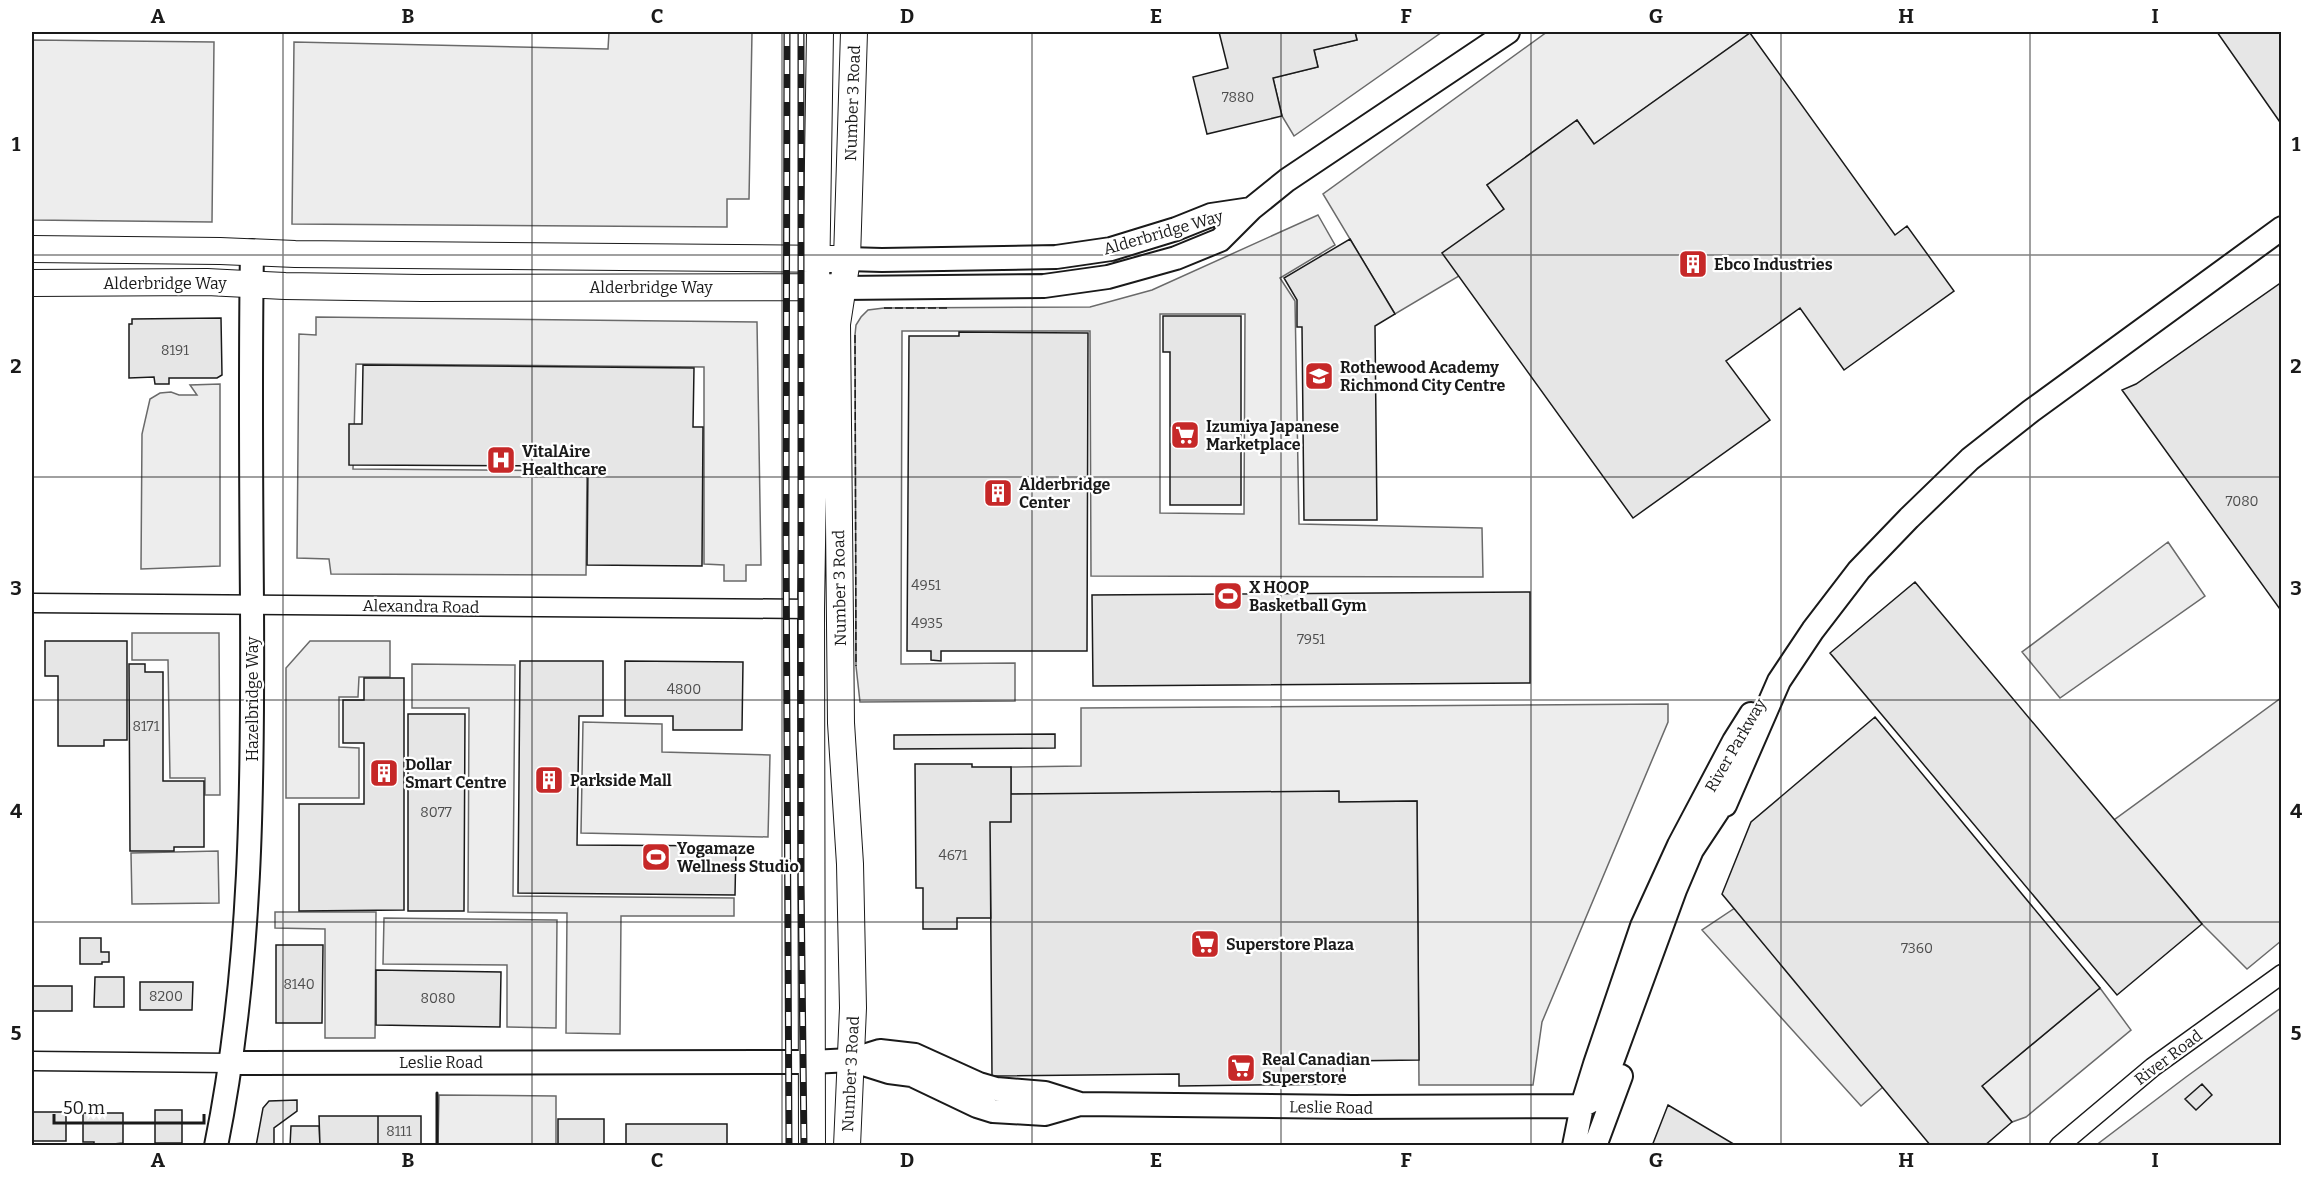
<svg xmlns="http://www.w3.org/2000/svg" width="2313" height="1177" font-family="Bitter,serif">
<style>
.built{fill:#ededed;stroke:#6a6a6a;stroke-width:1.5;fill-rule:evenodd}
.building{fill:#e6e6e6;stroke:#1a1a1a;stroke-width:1.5}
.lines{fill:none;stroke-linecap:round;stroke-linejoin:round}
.minor-casing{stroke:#1a1a1a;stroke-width:21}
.tertiary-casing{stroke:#1a1a1a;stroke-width:26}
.secondary-casing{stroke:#1a1a1a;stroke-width:28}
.minor{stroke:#fff;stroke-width:18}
.tertiary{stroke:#fff;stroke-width:22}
.secondary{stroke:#fff;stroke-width:26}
.rail-casing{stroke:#1a1a1a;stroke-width:7}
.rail{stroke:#fff;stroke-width:4.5;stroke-dasharray:14;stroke-linecap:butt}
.fence{stroke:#1a1a1a;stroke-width:1.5;stroke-dasharray:8 3;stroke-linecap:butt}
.wall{stroke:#1a1a1a;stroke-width:3}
.grid{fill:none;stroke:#1a1a1a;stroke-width:1.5;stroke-opacity:0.55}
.labels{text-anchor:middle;stroke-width:4.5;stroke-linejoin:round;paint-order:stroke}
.number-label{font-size:14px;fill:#4d4d4d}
.street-label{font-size:16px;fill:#1a1a1a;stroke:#fff}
.poi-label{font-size:16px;font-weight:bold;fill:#1a1a1a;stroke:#fff;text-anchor:start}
.neatline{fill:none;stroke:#1a1a1a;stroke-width:2}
.grid-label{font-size:20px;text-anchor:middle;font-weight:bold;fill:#1a1a1a}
</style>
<rect width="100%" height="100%" fill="#fff"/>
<path class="built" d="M609,32h143l-3,167h-22v28l-435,-3 2,-182 314,7z
M1355,32h87l-148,104 -12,-20 -9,-38 45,-11 -4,-17 43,-10z
M1547,32h204l-157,112 -17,-24 -90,65 17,24 -45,67 -64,38 -72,-120z
M32,40l182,2 -2,180 -180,-2z
M1318,215l17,30 -55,33 15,23 4,223 183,4 1,49 -392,-1 -1,-245h-188l-1,333 114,-1v38l-155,1 -4,-36 -1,-331 1,-10 5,-8 7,-7 16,-2 206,-1 62,-17zM1160,314h85l-1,200 -84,-1z
M316,317l441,5 4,243h-15v16h-22v-16l-20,-1v-197l-348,-3 -3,105 234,2 -1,104 -255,-1 -2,-15 -32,-1 2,-224 17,1z
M220,384v182l-79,3 1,-135 8,-35 10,-6 11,-1 8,3h18l-7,-10z
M2168,542l37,54 -145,102 -38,-46z
M132,633h87l1,162h-15v-17h-35l-2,-118h-36z
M310,641h80v36h-31l-1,20h-19v50l20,1v50h-73v-130z
M412,664l103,1 -2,231 221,2v18h-113l-1,118 -54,-1 1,-120 -99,-1 1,-204h-57z
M2281,698v243l-34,28 -45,-45 -88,-104z
M1668,704v18l-126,300 -9,63h-114l-2,-284 -78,1 -328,-8v-27l70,-1v-58z
M583,722l79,2v28l108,3 -2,82 -187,-4z
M218,851l1,52 -87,1 -1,-51z
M1735,908l148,179 -22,19 -159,-176z
M275,912h101l-1,126h-50v-109l-50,-1z
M384,918l173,2 -1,108 -49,-1v-62l-124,-1z
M2100,988l31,42 -105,87 -14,5 -30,-36z
M2281,1008v137l-186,1 91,-69z
M439,1095l117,1v49h-118z"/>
<path class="building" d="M1219,32h136l2,8 -43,10 4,17 -45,11 9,38 -75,18 -14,-57 35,-9z
M2217,32h65v93z
M1750,33l145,202 12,-9 47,65 -110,79 -44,-62 -74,53 44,59 -137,98 -191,-265 62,-44 -17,-24 90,-65 17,24z
M1350,239l45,75 -20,12 2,194h-73l-2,-193h-5v-27l-13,-22z
M2282,282v330l-160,-222 14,-6z
M1163,316h78v189h-71v-153h-7z
M221,318l1,57 -5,3h-48v6h-14l-1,-7 -25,1v-54h3v-5z
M959,332l129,1 -1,318h-146v10l-10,-1v-9h-24l2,-315h50z
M363,365l331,3 -1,59h10l-1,139 -115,-1 1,-99 -239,-1v-41h13z
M1915,582l287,342 -85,71 -287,-342z
M1530,592v91l-437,3 -1,-91z
M45,641h82v99h-23v6h-46v-70h-13z
M520,661h83v55h-24l-2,129 159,1 -1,49 -217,-2z
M625,661l118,1 -1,68h-69v-14h-48z
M129,664h16v8h18v109h41v66h-30v4h-44z
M364,678h40v232l-105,1v-107h65v-61h-21v-43h21z
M408,714h57l-1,197h-56z
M1875,717l225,271 -118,98 30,36 -28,24h-53l-209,-252 29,-72z
M1055,734v14l-161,1v-14z
M915,764h57v3h39v55h-21l1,96h-34v11h-34v-41h-7z
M1339,791v11l78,-1 2,259 -76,1v23l-164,2v-12l-187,2 -2,-254h21v-28z
M80,938h21v14h8v10h-7v2h-22z
M276,945h47l-1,78h-46z
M376,970l125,2 -1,55 -124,-2z
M95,977h29v30h-30z
M140,982h53l-1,28h-52z
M32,986h40v25h-40z
M2202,1084l10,11 -16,15 -11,-11z
M297,1100v11l-23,17v18h-18l7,-38 6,-7z
M1668,1105l69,41h-85z
M155,1110h27v33h-27z
M32,1112h34v29h-34z
M83,1113h40v30l-29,3v-4h-11z
M319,1116h59v30h-58z
M378,1116h43v30h-43z
M558,1119h46v27h-46z
M626,1124h101v22h-101z
M291,1126h28l1,20h-30z"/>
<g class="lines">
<g class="minor-casing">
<path id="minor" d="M32,603l779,6
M32,1061l198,2
M2059,1146l94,-79 129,-93"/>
</g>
<g class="tertiary-casing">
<path id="tertiary" d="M847,259l35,1 174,-3 55,-8 65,-20 35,-14 40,-6
M842,288l202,-2 64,-9 68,-19 44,-18 31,-31 36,-29 221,-148
M1725,805l54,-124 34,-51 46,-60 50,-52 61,-59 61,-48 251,-183
M851,1060l38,12 23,3 65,31 16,5 52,3 35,-10
M230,1063l581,-1 40,-2 29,-9 35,4 64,29 17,5 49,4 35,11 272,3 230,-1 13,-7 6,-7 74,-202 17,-40 39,-59
M216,1146c36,-178 37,-361 36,-542 -1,-117 -2,-235 0,-353
M1574,1146l8,-40 13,-42 47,-138 37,-81 55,-104 17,-27
M1595,1146l26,-70"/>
</g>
<g class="secondary-casing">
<path id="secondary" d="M32,249l188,2 75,3 540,5
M32,283l175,-1 78,4 137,2 410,-1
M812,1146l-1,-537 9,-577
M847,1146l6,-138 -3,-144 -9,-141 -4,-399 10,-65 7,-227"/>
</g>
<use href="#minor" class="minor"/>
<use href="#tertiary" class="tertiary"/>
<use href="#secondary" class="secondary"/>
<g class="rail-casing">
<path id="rail" d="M787,32l-1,505 3,609
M801,32v848l3,266"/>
</g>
<use href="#rail" class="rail"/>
<path class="fence" d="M884,308h63
M855,335l1,331"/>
<path class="wall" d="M437,1146v-53"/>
</g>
<path class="grid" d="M283,32v1114M532,32v1114M782,32v1114M1032,32v1114M1281,32v1114M1531,32v1114M1781,32v1114M2030,32v1114M32,255h2250M32,477h2250M32,700h2250M32,922h2250"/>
<defs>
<g id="building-square" transform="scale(1.5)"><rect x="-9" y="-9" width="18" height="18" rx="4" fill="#c62828" stroke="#fff"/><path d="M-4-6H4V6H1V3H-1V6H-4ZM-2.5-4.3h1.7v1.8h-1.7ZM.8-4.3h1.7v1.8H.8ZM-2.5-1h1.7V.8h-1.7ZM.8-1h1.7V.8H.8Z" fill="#fff"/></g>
<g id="school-square" transform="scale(1.5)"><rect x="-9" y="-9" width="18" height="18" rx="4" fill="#c62828" stroke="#fff"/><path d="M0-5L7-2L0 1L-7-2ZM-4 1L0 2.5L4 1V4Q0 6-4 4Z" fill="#fff"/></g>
<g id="supermarket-square" transform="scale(1.5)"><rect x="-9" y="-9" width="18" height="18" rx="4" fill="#c62828" stroke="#fff"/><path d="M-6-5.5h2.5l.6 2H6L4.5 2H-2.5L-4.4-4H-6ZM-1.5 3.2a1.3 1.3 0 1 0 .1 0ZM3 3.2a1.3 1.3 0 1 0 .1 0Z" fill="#fff"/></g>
<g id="hospital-square" transform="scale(1.5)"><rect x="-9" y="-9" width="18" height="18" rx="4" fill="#c62828" stroke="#fff"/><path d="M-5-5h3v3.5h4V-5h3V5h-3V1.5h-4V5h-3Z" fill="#fff"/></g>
<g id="stadium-square" transform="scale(1.5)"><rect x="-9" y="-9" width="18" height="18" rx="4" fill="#c62828" stroke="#fff"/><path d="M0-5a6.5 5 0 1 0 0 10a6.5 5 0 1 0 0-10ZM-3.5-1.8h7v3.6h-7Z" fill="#fff"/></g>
</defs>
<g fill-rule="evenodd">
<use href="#building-square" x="1693" y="264"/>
<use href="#school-square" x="1319" y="376"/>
<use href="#supermarket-square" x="1185" y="435"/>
<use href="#hospital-square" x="501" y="460"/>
<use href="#building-square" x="998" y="493"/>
<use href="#stadium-square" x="1228" y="596"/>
<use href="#building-square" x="384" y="773"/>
<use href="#building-square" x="549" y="780"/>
<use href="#stadium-square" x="656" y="857"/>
<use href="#supermarket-square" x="1205" y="944"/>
<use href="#supermarket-square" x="1241" y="1068"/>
</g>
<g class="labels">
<g class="number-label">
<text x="1238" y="102">7880</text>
<text x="175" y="355">8191</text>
<text x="2242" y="506">7080</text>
<text x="926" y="590">4951</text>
<text x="927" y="628">4935</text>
<text x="1311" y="644">7951</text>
<text x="684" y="694">4800</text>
<text x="146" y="731">8171</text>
<text x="436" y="817">8077</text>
<text x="953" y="860">4671</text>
<text x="1917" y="953">7360</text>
<text x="299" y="989">8140</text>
<text x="166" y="1001">8200</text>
<text x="438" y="1003">8080</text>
<text x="399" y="1136">8111</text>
</g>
<g class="street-label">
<text transform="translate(852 103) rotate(-88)" y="6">Number 3 Road</text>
<text transform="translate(1163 232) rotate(-16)" y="6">Alderbridge Way</text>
<text x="165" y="289">Alderbridge Way</text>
<text x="651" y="293">Alderbridge Way</text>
<text transform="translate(839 588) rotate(-91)" y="6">Number 3 Road</text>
<text transform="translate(421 606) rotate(1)" y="6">Alexandra Road</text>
<text transform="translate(252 699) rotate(-90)" y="6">Hazelbridge Way</text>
<text transform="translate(1735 745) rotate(-60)" y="6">River Parkway</text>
<text transform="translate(2168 1057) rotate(-37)" y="6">River Road</text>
<text x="441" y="1068">Leslie Road</text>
<text transform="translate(850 1074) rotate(-87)" y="6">Number 3 Road</text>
<text transform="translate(1331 1107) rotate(1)" y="6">Leslie Road</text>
</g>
<g class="poi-label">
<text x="1714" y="270">Ebco Industries</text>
<text x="1340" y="373">Rothewood Academy<tspan x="1340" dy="18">Richmond City Centre</tspan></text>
<text x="1206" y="432">Izumiya Japanese<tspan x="1206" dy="18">Marketplace</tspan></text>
<text x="522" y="457">VitalAire<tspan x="522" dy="18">Healthcare</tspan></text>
<text x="1019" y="490">Alderbridge<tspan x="1019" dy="18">Center</tspan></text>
<text x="1249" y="593">X HOOP<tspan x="1249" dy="18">Basketball Gym</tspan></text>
<text x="405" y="770">Dollar<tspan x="405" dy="18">Smart Centre</tspan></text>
<text x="570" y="786">Parkside Mall</text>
<text x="677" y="854">Yogamaze<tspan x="677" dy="18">Wellness Studio</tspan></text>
<text x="1226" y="950">Superstore Plaza</text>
<text x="1262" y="1065">Real Canadian<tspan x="1262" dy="18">Superstore</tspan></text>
</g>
</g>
<rect width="2313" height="1177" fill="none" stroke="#ffffff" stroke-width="66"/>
<path d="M54 1114v9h150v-9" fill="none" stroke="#1a1a1a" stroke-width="3"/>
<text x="63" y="1114" font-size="18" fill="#1a1a1a" stroke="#ffffff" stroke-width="4.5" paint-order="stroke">50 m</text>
<rect x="33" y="33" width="2247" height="1111" class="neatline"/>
<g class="grid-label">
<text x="158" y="23">A</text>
<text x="408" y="23">B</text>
<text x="657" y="23">C</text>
<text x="907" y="23">D</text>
<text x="1156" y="23">E</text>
<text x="1406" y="23">F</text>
<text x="1656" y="23">G</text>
<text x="1906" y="23">H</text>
<text x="2155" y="23">I</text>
<text x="16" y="151">1</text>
<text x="2296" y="151">1</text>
<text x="16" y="373">2</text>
<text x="2296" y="373">2</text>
<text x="16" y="595">3</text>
<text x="2296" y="595">3</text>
<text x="16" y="818">4</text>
<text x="2296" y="818">4</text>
<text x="16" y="1040">5</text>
<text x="2296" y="1040">5</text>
<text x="158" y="1167">A</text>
<text x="408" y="1167">B</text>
<text x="657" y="1167">C</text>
<text x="907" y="1167">D</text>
<text x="1156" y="1167">E</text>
<text x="1406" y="1167">F</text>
<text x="1656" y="1167">G</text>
<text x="1906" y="1167">H</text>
<text x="2155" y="1167">I</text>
</g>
</svg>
